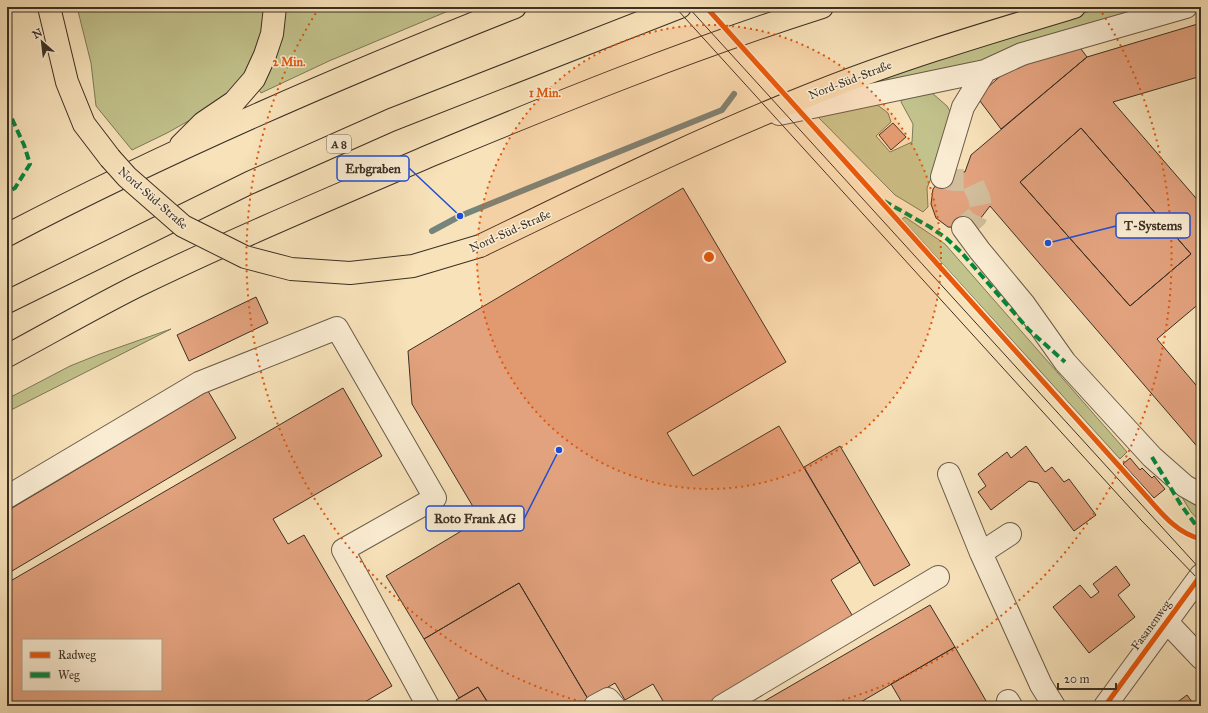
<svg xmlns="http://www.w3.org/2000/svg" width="1208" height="713" font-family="'IM FELL Great Primer',serif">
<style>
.green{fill:#c2c28c;stroke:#7e7958}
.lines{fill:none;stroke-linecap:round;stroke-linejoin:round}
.stream{stroke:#76857b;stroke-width:6}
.building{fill:#e2a27e;stroke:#3b3025;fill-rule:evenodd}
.minor-tunnel{stroke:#d2be9c;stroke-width:22;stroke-dasharray:22 11;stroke-linecap:butt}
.minor-casing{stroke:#6a5c4a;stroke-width:24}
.major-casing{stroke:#3b3025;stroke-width:24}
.highway-casing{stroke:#3b3025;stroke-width:24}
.minor{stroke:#faecd2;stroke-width:22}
.major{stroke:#f8e2ba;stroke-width:22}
.highway{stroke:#f8e2ba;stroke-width:22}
.tram{stroke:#3b3025;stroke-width:1}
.major-bridge-casing{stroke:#3b3025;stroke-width:24;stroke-linecap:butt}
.major-bridge{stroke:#f8e2ba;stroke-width:22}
.quiet{stroke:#00873e;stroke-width:4;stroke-dasharray:8 4;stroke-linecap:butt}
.cycleway-casing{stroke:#faecd2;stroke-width:8}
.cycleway{stroke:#e8590c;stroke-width:5}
.ring{fill:none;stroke:#df570d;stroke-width:2;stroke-dasharray:2 4}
.labels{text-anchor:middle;stroke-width:3;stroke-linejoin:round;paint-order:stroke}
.shield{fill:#faecd2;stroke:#746859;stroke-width:1}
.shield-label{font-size:11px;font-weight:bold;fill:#3b3025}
.street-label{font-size:12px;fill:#3b3025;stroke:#faecd2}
.centre{fill:#df570d;stroke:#faecd2;stroke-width:2}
.ring-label{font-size:12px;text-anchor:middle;font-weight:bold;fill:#df570d;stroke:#faecd2;stroke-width:3;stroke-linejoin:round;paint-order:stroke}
.leader{fill:none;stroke:#1d4ed8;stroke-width:1.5}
.callout-dot{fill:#1d4ed8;stroke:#faecd2;stroke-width:1.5}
.callout{fill:#faecd2;stroke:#1d4ed8;stroke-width:1.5}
.callout-label{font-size:13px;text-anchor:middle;font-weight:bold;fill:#3b3025}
</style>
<rect width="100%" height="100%" fill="#f8e2ba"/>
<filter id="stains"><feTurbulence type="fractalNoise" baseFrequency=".005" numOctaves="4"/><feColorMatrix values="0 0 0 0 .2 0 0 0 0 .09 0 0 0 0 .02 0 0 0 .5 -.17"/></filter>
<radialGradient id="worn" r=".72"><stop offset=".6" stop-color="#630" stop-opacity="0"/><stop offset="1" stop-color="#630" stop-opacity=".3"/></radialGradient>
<path class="green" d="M77,7h190l-5,40 -24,37 -30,26 -41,23 -35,17 -36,-44 -5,-43z
M283,7h171l-1,2 -124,52 -68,32 -3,-5z
M1104,7h64l-194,59 -95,16 3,-5 94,-32z
M932,93l15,13 4,7v16l-24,59 1,19 -5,5 -28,-17 -77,-78 57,-14 13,10 3,9 -15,14 14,16 22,-10 1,-18 -12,-22 2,-3z
M905,217l40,27 182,208 -7,7 -218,-240z
M171,329l-164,83v-13l63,-33 30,-12z
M1175,486l26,15v22l-10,-11z"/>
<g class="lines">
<path class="stream" d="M432,231l28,-15 262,-106 12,-16"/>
</g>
<path class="building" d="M1201,23v57l-3,-3 -85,25 88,102v98l-44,37 44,52v60l-211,-245 -13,17 -14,5 -15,-1 -12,-9 -5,-14 2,-15 9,-12 14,-6 9,1 6,-17 116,-98zM1081,128l110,126 -61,52 -110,-124z
M1075,41l12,16 -86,72 -24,-32 47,-42z
M893,123l13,14 -15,13 -12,-15z
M1081,128l110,126 -61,52 -110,-124z
M683,188l103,174 -119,71 26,43 86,-50 81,136 -29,18 24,40 -146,86h-43l-13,-22 -28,16 -10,-17 -27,16 -69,-116 -95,56 -38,-63 77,-46 -1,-2 9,-5 -5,-8 9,-5 -63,-106 -4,-53z
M256,297l12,26 -79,38 -12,-26z
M343,388l39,68 -109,63 15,25 16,-9 88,151 -34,20h-351v-123zM23,640h138v50h-138z
M208,391l28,47 -229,136v-63z
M840,446l70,119 -36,21 -70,-119z
M1026,446l19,26 7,-5 12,15 5,-3 27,36 -22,16 -36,-48 -9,-2 -38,29 -13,-18 8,-6 -8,-12 29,-22 4,6z
M1130,458l10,12 2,-2 10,10 2,-2 11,13 -11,9 -31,-34z
M1116,566l14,19 -12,10 17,22 -46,36 -36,-46 27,-22 11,13 8,-6 -6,-8z
M519,583l69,116 -12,7h-86l-12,-19 -19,11 -35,-59z
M930,605l25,42 -101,59h-98z
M955,647l34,59h-85l-13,-22z
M478,687l12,19h-31l-3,-6z
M1187,695l8,11h-23z"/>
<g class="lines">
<path class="minor-tunnel" d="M942,177l12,3h11l8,4 6,13 2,10 -5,10 -13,11"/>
<g class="minor-casing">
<path id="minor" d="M779,114l206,-43 37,-17 164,-47
M942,177l21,-70 22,-36
M963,228l17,23 44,53 41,58 87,95 33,29 16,9
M949,474l32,79 60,132 13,21
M7,497l192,-114 138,-55 98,170 -92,52 85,156
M981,553l29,-19
M1166,621l35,37
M1008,701l3,5
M595,706l13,-7 6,7
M722,706l216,-129
M1105,706l96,-131"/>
</g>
<g class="major-casing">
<path id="major" d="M49,7l18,75 17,42 26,34
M480,246c108,-52 214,-105 325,-149 88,-36 179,-63 269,-90"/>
</g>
<g class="highway-casing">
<path id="highway" d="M181,145l22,-22 31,-21 20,-23 11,-24 7,-21 3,-27
M7,235c164,-86 336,-160 508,-228
M7,302l242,-119 142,-63 289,-113
M7,356c43,-23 86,-48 130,-70 97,-47 197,-89 297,-132 128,-53 256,-105 388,-147"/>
</g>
<use href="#minor" class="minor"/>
<use href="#major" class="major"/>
<use href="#highway" class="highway"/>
<path class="tram" d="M675,7l466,513 60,62
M688,7l513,563"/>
<g class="major-bridge-casing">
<path id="major-bridge" d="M110,158l17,19 56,49 62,31 46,12 59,4 63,-7 67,-20"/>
</g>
<use href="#major-bridge" class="major-bridge"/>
<path class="quiet" d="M7,108l17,37 6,19 -15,24 -8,4
M884,201l46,26 16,11 15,14 68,78 36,32
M1152,457l29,48 20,27"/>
<g class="cycleway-casing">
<path id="cycleway" d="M706,7l441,490c15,17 31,37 54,42
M1105,706l96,-131"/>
</g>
<use href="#cycleway" class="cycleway"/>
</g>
<circle cx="709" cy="257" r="232" fill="#df570d" fill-opacity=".12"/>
<g class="ring">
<circle cx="709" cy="257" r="232"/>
<path d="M593 705A463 463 0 0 1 319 8M1099 8A463 463 0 0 1 825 705"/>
</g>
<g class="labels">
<rect class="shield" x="327" y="135" width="24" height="18" rx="3"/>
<g class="shield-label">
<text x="339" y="148">A 8</text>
</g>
<g class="street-label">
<text transform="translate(850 80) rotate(-21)" y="4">Nord-Süd-Straße</text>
<text transform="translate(153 198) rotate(41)" y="4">Nord-Süd-Straße</text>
<text transform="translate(510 231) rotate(-24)" y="4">Nord-Süd-Straße</text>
<text transform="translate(1151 625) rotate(-54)" y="4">Fasanenweg</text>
</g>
</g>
<circle cx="709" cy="257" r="6" class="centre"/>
<g class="ring-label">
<text x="289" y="66">2 Min.</text>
<text x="545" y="97">1 Min.</text>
</g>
<path class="leader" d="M460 216L409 168M1048 243L1116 226M559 450L524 519"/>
<g class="callout-dot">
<circle cx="460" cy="216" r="4"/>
<circle cx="1048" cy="243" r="4"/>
<circle cx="559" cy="450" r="4"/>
</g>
<g class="callout">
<rect x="337" y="156" width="72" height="25" rx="4"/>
<rect x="1116" y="213" width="74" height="25" rx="4"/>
<rect x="426" y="506" width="98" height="25" rx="4"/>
</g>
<g class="callout-label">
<text x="373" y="173">Erbgraben</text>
<text x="1153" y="230">T-Systems</text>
<text x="475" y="523">Roto Frank AG</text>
</g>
<rect width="1208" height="713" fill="none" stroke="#f8e2ba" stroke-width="24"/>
<rect x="8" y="8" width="1192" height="697" fill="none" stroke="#3b3025" stroke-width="2"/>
<rect x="12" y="12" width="1184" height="689" fill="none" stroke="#3b3025"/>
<rect x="22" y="639" width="140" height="52" fill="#faecd2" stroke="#aea18d"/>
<rect x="30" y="652" width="20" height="6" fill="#e8590c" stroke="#aea18d"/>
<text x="58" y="659" font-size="12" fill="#3b3025">Radweg</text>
<rect x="30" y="672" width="20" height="6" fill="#00873e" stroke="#aea18d"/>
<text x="58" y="679" font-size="12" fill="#3b3025">Weg</text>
<g transform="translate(42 42) rotate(332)" stroke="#faecd2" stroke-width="3" paint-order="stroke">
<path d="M0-3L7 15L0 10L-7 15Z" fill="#3b3025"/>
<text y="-6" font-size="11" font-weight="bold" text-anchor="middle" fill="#3b3025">N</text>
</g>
<path d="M1058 683v6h58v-6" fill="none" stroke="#3b3025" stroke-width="2"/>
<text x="1064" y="683" font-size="12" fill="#3b3025" stroke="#faecd2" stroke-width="3" paint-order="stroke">20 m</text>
<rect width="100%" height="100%" filter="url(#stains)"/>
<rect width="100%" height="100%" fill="url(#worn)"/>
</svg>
